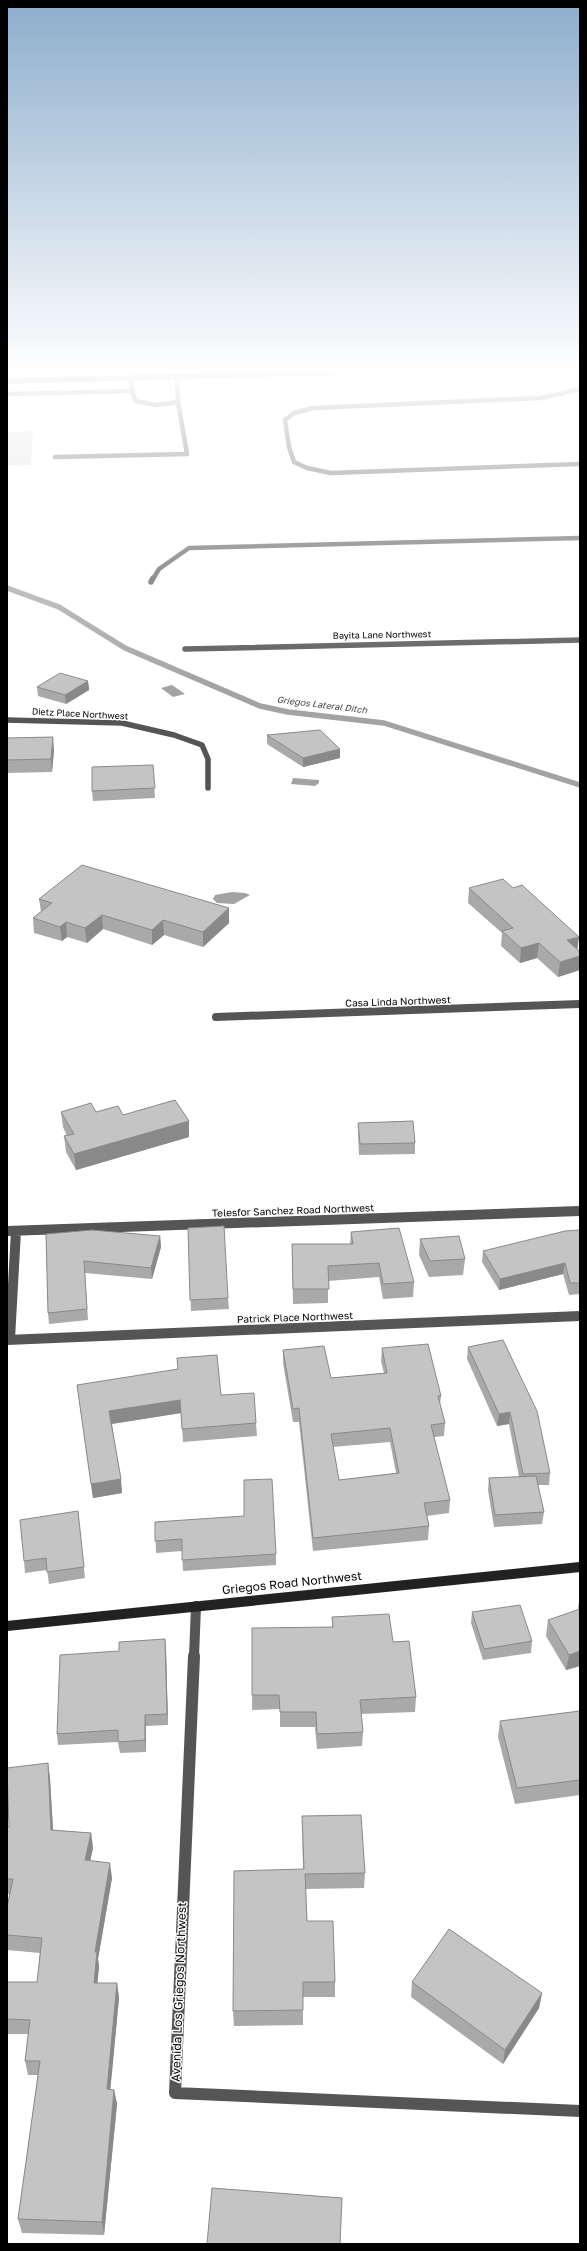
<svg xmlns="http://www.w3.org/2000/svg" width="587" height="2251" font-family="'Golos Text',sans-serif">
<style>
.green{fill:#dcdcdc}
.water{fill:#a3a3a3}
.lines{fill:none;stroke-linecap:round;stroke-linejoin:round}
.stream{stroke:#a3a3a3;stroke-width:5.5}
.primary-casing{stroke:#dbdbdb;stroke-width:6}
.lane{stroke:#555;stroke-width:4.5}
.street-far4{stroke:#555;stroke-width:4.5}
.street-far3{stroke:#555;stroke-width:5.5}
.street-far2{stroke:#555;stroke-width:8}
.street-far1{stroke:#555;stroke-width:10}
.street{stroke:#555;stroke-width:12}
.secondary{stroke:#222;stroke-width:10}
.primary{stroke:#000;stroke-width:5.5}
.wall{fill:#a9a9a9;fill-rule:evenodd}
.shaded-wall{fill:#898989}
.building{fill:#c4c4c4;stroke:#898989;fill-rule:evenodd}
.labels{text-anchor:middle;stroke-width:3;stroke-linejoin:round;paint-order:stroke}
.far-street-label{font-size:9px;fill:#000;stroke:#fff}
.far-water-label{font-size:9px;font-style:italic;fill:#444;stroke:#fff}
.street-label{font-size:10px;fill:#000;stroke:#fff}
.near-street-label{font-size:12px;fill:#000;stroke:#fff}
</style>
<rect width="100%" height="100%" fill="#fff"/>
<path class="green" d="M33,431l-2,34 -24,1v-34z"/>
<path class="water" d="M172,685l13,9 -12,3 -12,-9z
M293,778l26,2v3l-4,3 -24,-2z
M232,892l13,1 5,2 -16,9 -17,-1 -4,-4 2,-4z"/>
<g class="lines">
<path class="stream" d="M7,588l52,19 66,41 135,58 28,6 96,11 196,62"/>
<g class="primary-casing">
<path id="primary" d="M74,372l32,-1
M7,381l373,-10"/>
</g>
<path class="lane" d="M130,378l5,23 21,4 22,-3 -1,-20 2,-5
M7,394l126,-3
M55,457l132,-3 -9,-52"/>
<path class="street-far4" d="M133,378l1,-7
M580,389l-39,9 -228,10 -19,5 -9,7 4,27 5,15 13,6 24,5 249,-9
M153,579l6,-10 30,-21 391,-10"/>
<path class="street-far3" d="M151,582l2,-4
M185,649l395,-9
M7,720l115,3 52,12 28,10 6,14v29"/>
<path class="street-far2" d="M216,1017l364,-13"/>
<path class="street-far1" d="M7,1231l573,-20
M10,1339l6,-108
M7,1340l573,-24
M194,1657l2,-51"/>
<path class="street" d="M194,1656l-19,437 405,18"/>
<path class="secondary" d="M7,1626l573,-59"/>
<use href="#primary" class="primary"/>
</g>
<path class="wall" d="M88,681l1,9 -23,14 -28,-8 -1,-9z
M267,735l73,14v9l-37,9 -36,-23z
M7,738l47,12 -2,22 -45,1z
M153,765l2,33 -62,3 -1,-10z
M469,888l108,62 3,2v18l-22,7 -21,-19 -17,5 -19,-17 1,-13 -34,-30z
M39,899l190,9v15l-26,24 -39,-12 -12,10 -49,-16 -16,14 -20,-6 -5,4 -28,-8 -1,-15 8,-6z
M61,1112h35l93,9v16l-113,33 -10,-18 -2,-16h3l-4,-9z
M358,1123l57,20v11l-56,1 -1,-21z
M188,1228l40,70 1,11 -38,2z
M580,1230v64l-11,1 -6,-21 -64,16 -17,-28 1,-11z
M351,1232l63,50 -1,15 -30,2 -4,-22 -51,4v22l-35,1 -1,-60h58z
M46,1234l114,2 1,11 -9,32 -67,-6 3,47 -39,4 -1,-11z
M420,1239l45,20 -2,16 -34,2 -10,-22z
M468,1347l82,126 -1,12h-11l6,27 -2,12 -48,3 -6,-37 1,-12 30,-1 -10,-53 -12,2 -30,-67z
M382,1348l59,48 -1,9 5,18 -1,13 -10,1 16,63 -1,13 -22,3 2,10 -1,14 -115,11 -14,-129h-6l-10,-59v-13l48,28 53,-5 -3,-12zM390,1442l6,31 -57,7 -6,-33z
M77,1385l144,10 35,28 1,13 -74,6 -2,-29 -69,11 10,69 -29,5z
M78,1511l7,67 -36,6 -2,-14 -22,3 -1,-12z
M155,1522l121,32v11l-93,6 -1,-20 -26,2z
M580,1597v69l-14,4 -20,-34 2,-16 31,-10 -1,-2z
M472,1612l60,29 -1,12 -48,7 -12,-37z
M332,1617l61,25 23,55 -1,15 -54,2 2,18 -1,14 -45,3 -2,-22h-35v-18l-28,1v-15l80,-68z
M165,1639l1,11 2,75 -22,1v26l-26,1 -2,-11 -60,3 -1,-11 62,-83z
M580,1711v84l-65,9 -17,-67 2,-16z
M48,1763l2,16 3,51 38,3 2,15 -3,13 22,17 -14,81 1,8 -2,16h20l2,15 -9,92h4l3,14 -13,131 -82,-2 -4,-14 20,-144h-10l-3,-14 3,-27h-21v-52h30l3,-29 -33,-3v-43l3,-13h-3v-67h2z
M302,1816l63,57 -1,15 -58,1 1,32 28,61v15h-32v28l-69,1 -1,-15 70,-142z
M412,1982l130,11 -3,15 -36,56 -92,-67z"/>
<path class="shaded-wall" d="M88,681l1,9 -23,14 -1,-9z
M53,737l1,13 -2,22 -1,-13z
M340,749v9l-37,9v-9z
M229,908v15l-26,24v-15z
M102,915l1,14 -16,14 -2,-15z
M163,920l1,15 -12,10v-15z
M66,922l1,15 -5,4 -2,-14z
M579,937l-2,15 -10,-12z
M539,943l-2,15 -17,5 1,-15z
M580,956v14l-22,7 2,-15z
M189,1121v16l-113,33 -2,-16z
M160,1236l1,11 -9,32 -1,-11z
M565,1263l-2,11 -64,16 1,-11z
M180,1400l1,13 -70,11 -2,-13z
M510,1412l-1,12 -12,2 2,-12z
M121,1479l1,14 -29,5 -2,-14z
M165,1639l1,11 2,75 -1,-11z
M580,1651v15l-14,4 3,-15z
M145,1715l1,11v26l-1,-12z
M48,1763l2,16 4,67 -3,-16z
M91,1833l2,15 -6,28 -2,-16z
M110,1863l2,15 -14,81 1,8 -3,31 -2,-15 1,-31z
M117,1983l2,15 -10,106 -2,-15z
M542,1993l-3,15 -36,56 2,-14z
M114,2090l3,14 -13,131 -2,-13z"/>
<path class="building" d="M60,673l28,8 -23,14 -28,-8z
M320,730l20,19 -37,9 -36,-23z
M53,737l-2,22 -44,1v-22z
M153,765l2,23 -63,3v-24z
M82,865l147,43 -26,24 -40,-12 -11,10 -50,-15 -17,13 -19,-6 -6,5 -27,-9 19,-15 -13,-4z
M503,879l10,9 9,-3 57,52 -12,3 13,12v4l-20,6 -21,-19 -18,5 -19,-17 11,-3 -44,-40z
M175,1100l14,21 -115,33 -10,-18 10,-2 -13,-22 30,-9 5,9 22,-6 5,9z
M413,1121l2,22 -55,1 -2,-21z
M224,1226l4,72 -38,2 -2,-72z
M399,1228l15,54 -31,2 -4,-21 -51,3 1,23h-36l-1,-45h61l-2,-12z
M92,1230l68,6 -9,32 -67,-7 3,48 -39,4 -2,-79z
M580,1230v53h-10l-5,-20 -65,16 -17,-28 82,-20z
M459,1236l6,23 -35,2 -10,-22z
M503,1340l34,71 13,62 -27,1 -13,-62 -11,2 -31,-67z
M428,1344l13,52h-3l7,27 -14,2 19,75 -26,3 5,23 -116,12 -14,-130 -6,1 -10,-59 41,-4 7,32 56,-5 -5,-25zM390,1428l9,45 -60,7 -8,-46z
M217,1355l4,40 33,-2 2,30 -74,6 -2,-29 -71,11 12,68 -30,5 -14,-99 101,-16 -1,-11z
M536,1476l8,36 -49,3 -6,-37z
M272,1479l4,75 -94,6v-21l-27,2v-19l89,-6v-36z
M78,1511l6,56 -37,5 -1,-14 -22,3 -4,-41z
M520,1605l12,36 -48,8 -12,-37z
M580,1609v42l-11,4 -21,-35z
M389,1614l4,28 16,-1 7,56 -56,3 3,32 -46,2 -1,-22h-36l-1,-17h-27v-67l81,-1 -1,-10z
M165,1639l2,75 -22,1v25l-27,2v-12l-61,4 3,-79 59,-4v-9z
M580,1711v69l-63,8 -17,-67z
M48,1763l3,67 40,3 -6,27 25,3 -15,89h2l-3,31h23l-10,106 7,1 -12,132 -84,-3 22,-158h-15l5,-41 -23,-1v-37h30l5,-44 -35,-3v-28l6,-28h-6v-52h2l-2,-59z
M361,1815l4,58 -60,1 2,47h26l2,61h-32v28l-70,1 1,-140 70,-2 -2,-53z
M449,1929l93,64 -37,57 -93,-68z
M212,2188l130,10 -2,46h-133z"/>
<linearGradient id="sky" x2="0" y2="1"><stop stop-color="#8cadcc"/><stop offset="0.54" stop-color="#fff"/><stop offset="1" stop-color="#fff" stop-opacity="0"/></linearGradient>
<rect width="587" height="687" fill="url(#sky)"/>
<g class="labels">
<g class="far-street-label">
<text transform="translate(382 635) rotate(-1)" y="3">Bayita Lane Northwest</text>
<text transform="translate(80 714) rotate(3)" y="3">Dietz Place Northwest</text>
</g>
<g class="far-water-label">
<text transform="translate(322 705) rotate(7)" y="3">Griegos Lateral Ditch</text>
</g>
<g class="street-label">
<text transform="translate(398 1001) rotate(-2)" y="4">Casa Linda Northwest</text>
<text transform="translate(293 1210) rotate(-2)" y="4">Telesfor Sanchez Road Northwest</text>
<text transform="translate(295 1317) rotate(-2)" y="4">Patrick Place Northwest</text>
</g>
<g class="near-street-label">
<text transform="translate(292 1583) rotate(-6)" y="4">Griegos Road Northwest</text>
<text transform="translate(179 1992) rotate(-88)" y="4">Avenida Los Griegos Northwest</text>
</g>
</g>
<rect width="587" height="2251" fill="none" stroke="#000000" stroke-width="16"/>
</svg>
